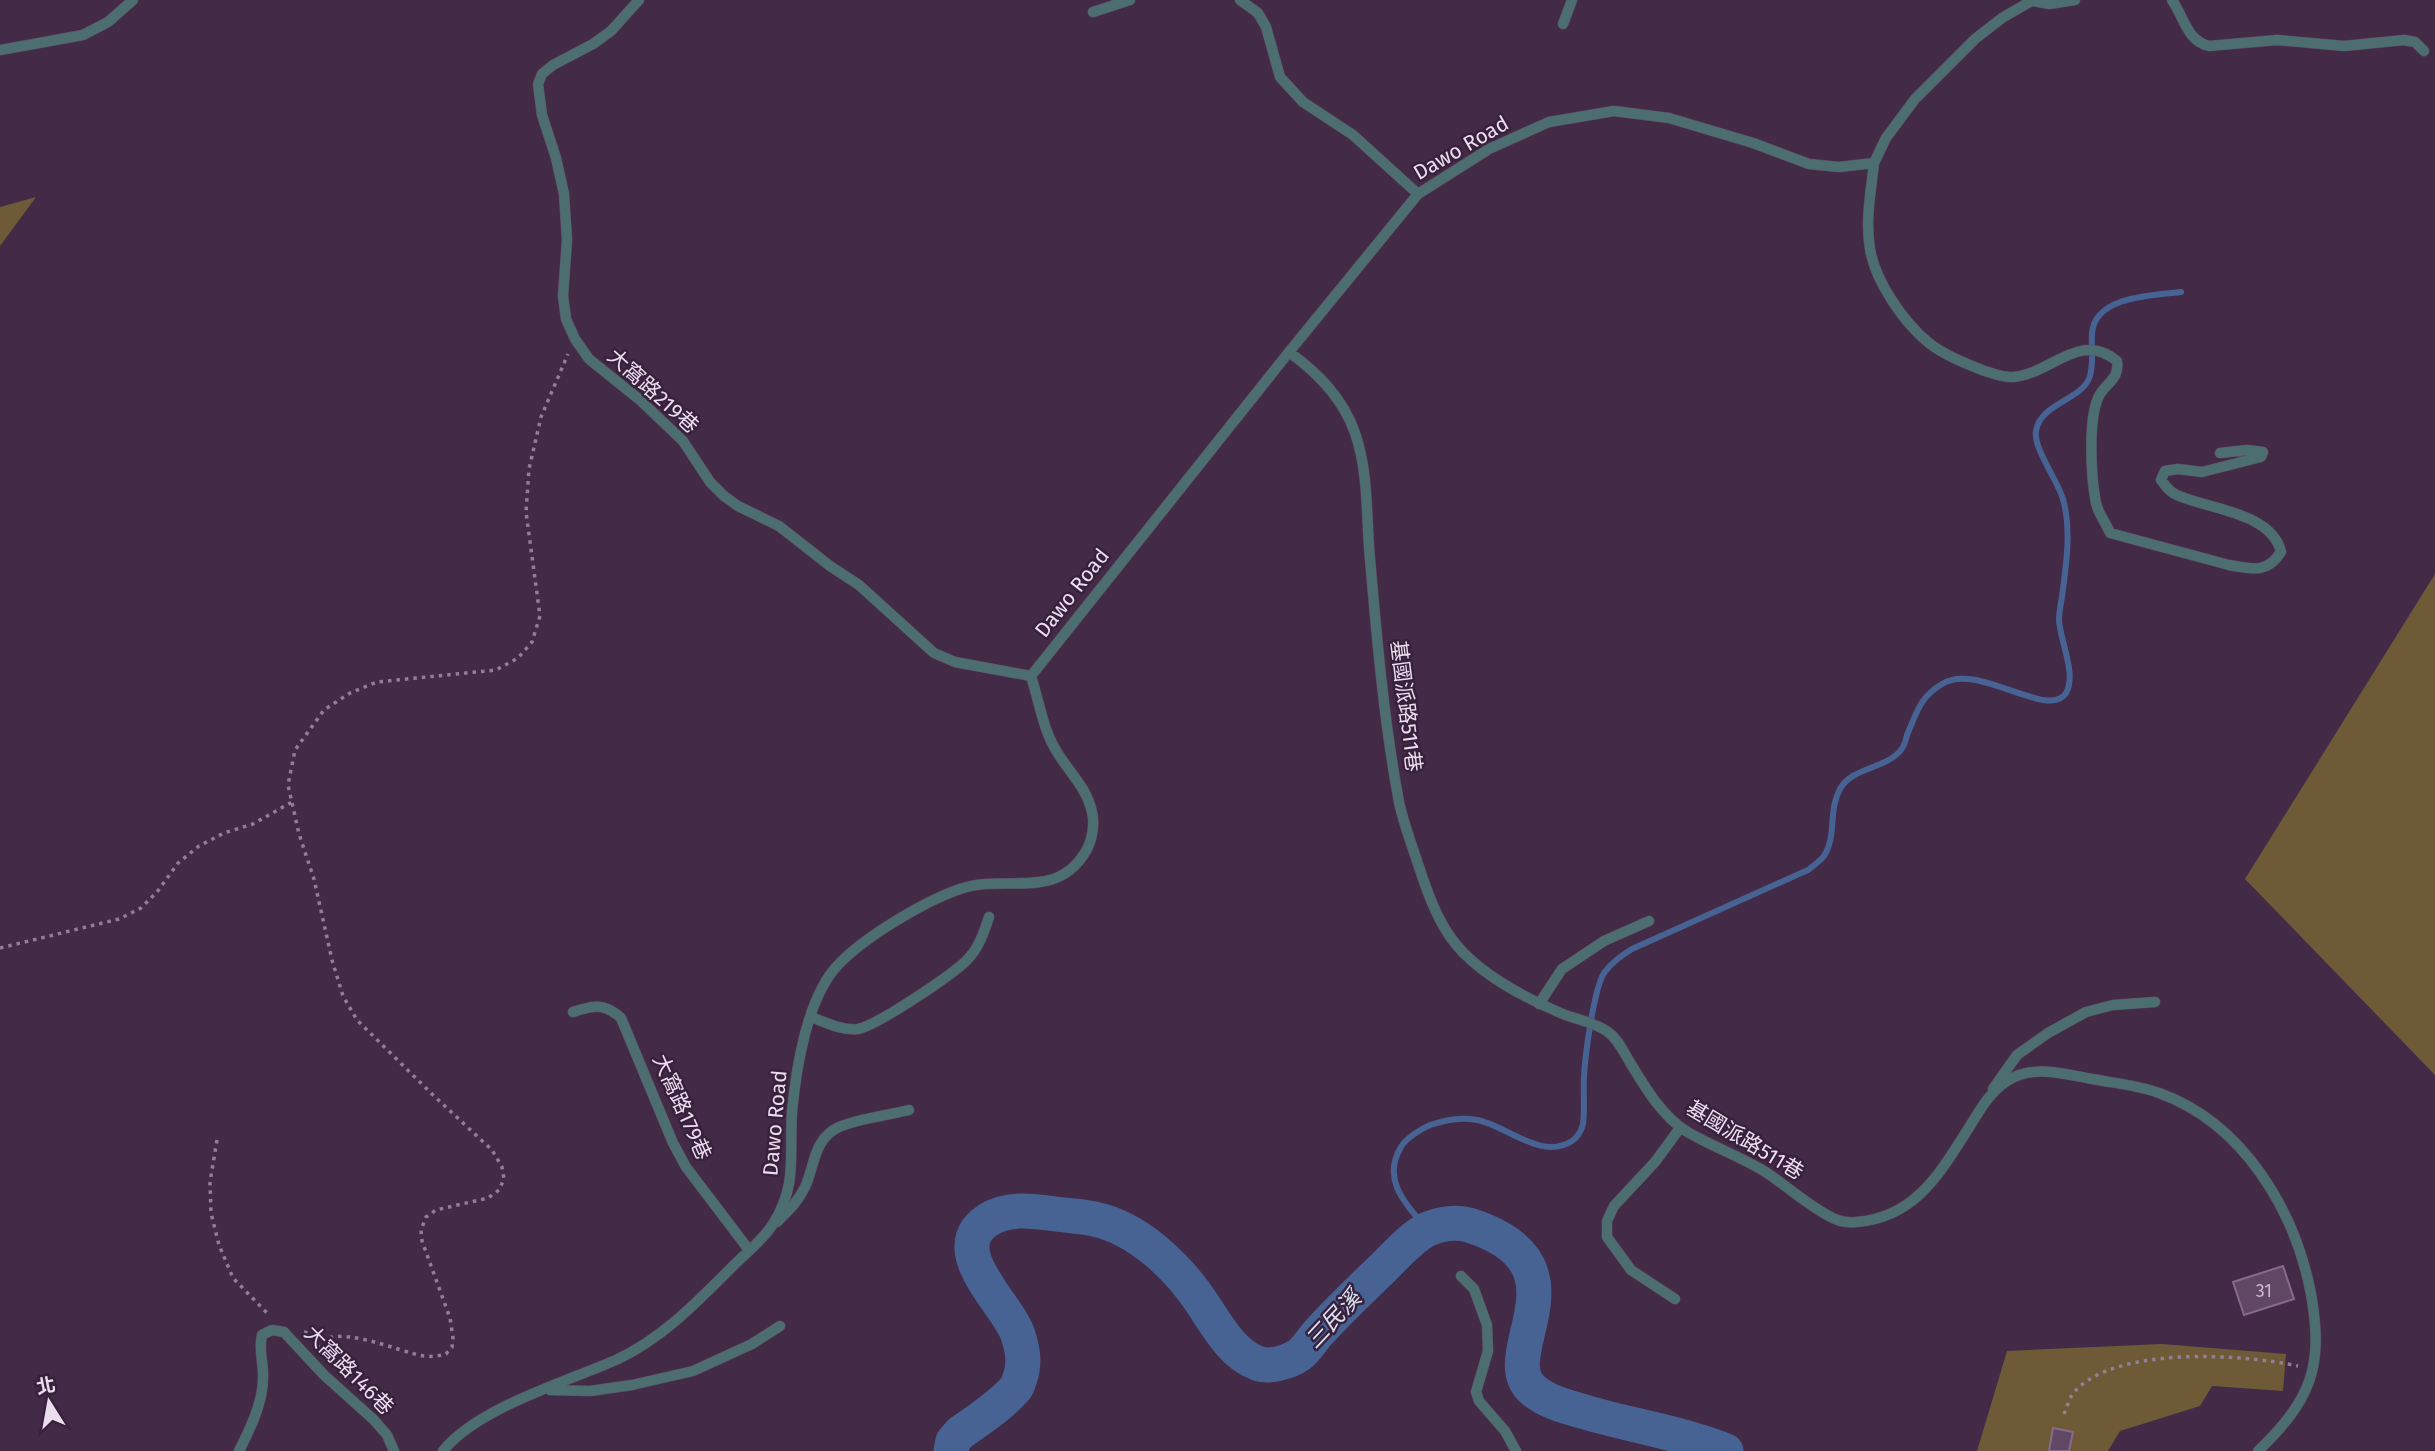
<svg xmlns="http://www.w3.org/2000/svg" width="2435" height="1451" font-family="'Fira Sans','Noto Sans TC',sans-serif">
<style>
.green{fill:#6e5a37}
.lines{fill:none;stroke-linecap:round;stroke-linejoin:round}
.stream{stroke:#476394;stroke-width:6}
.river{stroke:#476394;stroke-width:35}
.building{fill:#604764;stroke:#866b8b;stroke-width:2}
.lane-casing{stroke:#5e4762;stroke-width:11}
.path{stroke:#927e95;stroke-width:3.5;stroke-dasharray:3.5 5;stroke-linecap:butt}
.lane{stroke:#4c6e70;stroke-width:10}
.labels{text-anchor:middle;stroke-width:5;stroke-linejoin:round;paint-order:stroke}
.number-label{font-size:18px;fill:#c9b8cc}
.street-label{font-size:21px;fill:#ecddee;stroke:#38213d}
.water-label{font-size:23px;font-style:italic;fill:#d9e2f1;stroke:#38213d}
</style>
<rect width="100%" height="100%" fill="#432b47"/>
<path class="green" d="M36,197l-36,49v-39z
M2435,574v501l-190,-196z
M2162,1344l124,10 -3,37 -71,-5 -12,20 -80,25 -12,20h-131l30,-100z"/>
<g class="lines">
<path class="stream" d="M1427,1229c-21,-25 -46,-49 -26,-82 5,-9 20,-18 29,-22 16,-5 30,-8 47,-5 29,5 64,41 95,21 5,-3 10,-11 11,-17 2,-15 0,-32 1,-47 1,-22 10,-88 20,-104 8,-11 17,-17 28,-24l176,-79c5,-4 12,-9 16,-14 13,-20 4,-46 16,-67 12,-22 46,-20 61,-39 3,-4 5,-10 6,-15 10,-23 13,-38 35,-51 35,-23 107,37 124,9 11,-18 -6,-53 -7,-73 0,-10 3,-21 4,-31 4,-30 8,-61 0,-90 -5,-18 -30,-51 -27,-68 4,-28 47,-31 54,-55 4,-15 1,-28 2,-43 3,-37 61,-38 89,-41"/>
<path class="river" d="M951,1451l2,-10 7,-8c18,-13 40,-27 55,-44 3,-3 3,-6 5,-11 5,-15 3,-27 -2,-43 -10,-31 -76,-85 -30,-115 20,-13 46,-9 68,-6 13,2 26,2 38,5 44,9 84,48 108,84 14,21 30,51 55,60 12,5 32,-1 42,-8 8,-6 14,-17 21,-24 20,-22 42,-43 63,-63 13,-13 27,-29 43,-38 12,-6 30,-9 43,-5 126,40 22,130 64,165 14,12 34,17 52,22 47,14 96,21 141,39"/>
</g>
<path class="building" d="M2283,1266l11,33 -50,16 -11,-33z
M2053,1428l20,4 -4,19h-20z"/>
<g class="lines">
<g class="lane-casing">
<path id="lane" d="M639,0l-28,31 -18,13 -40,21 -11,9 -4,10 4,31 14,43 8,36 3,46 -4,56 3,23 9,20 14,20 51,41 43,41 27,41 14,14 14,10 41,20 51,40 29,19 75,68 21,9 76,14
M1240,0l18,13 8,14 14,50 23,25 50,33 65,59
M2172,0c12,17 15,41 37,46l68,-6 67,6 60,-6 11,2 9,9
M2032,1l17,3 26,-4
M1093,12l37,-12
M1563,24l9,-24
M0,50l83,-15 25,-13 25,-22
M1874,163c-3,28 -9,58 -4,86 5,32 34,74 59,94 15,12 36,20 53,27 10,3 21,8 31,7 39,-3 66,-47 104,-16 3,20 -13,22 -19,37 -10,23 -7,80 -2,105 2,10 10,20 14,30l119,32c23,4 38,9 52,-13 -9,-40 -74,-43 -104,-57 -8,-3 -11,-9 -16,-15l4,-9 13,-2 24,3 59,-15 2,-5 -16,-2 -27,3
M1289,352c29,21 54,46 66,81 14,40 11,85 15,126 7,81 14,163 29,243 4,19 11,38 17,56 9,27 18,56 35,80 25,35 74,60 112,76 15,6 33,9 45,18 11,8 16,21 23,32 14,23 31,52 55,67 25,15 53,25 78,40 22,14 42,33 65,45 8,5 18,7 28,6 60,-5 84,-51 113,-96 11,-18 20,-34 37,-45 26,-17 56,-7 85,-2 21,4 46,6 67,14 84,30 136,117 152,201 13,73 0,106 -53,157
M1539,1004l23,-35 42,-28 45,-20
M573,1012c20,-7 32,-9 48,6l52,125 13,24 63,83
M811,1017c14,5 31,14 47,12 20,-4 94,-54 109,-69 12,-12 17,-28 22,-43
M1993,1089l24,-34 31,-22 38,-21 27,-7 42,-3
M777,1222c11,-11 21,-20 28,-35 10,-21 8,-48 34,-60 17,-8 50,-12 70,-17
M1461,1276l13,13 13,36 1,26 -12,41 3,9 26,30 11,20
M1675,1299l-44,-29 -24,-33v-16l7,-15 41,-44 25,-34
M550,1390l40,1 42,-6 61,-14 59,-27 28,-18
M239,1451c11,-22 24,-48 24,-73 1,-15 -5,-27 -1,-43l10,-5 12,2 40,43 50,45 13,15 7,16
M443,1451c34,-43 123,-69 173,-91 47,-22 81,-58 117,-94 13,-13 30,-26 40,-42 25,-40 16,-68 19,-112 4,-43 15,-115 46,-147 26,-28 87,-64 122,-76 46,-16 96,13 126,-38 6,-10 9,-27 6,-39 -5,-24 -23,-40 -35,-60 -14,-22 -18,-51 -26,-76l258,-324 129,-158 71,-45 60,-27 65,-11 55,7 84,25 56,21 30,3 35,-4 12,-25 29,-39 60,-60 27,-21 31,-18"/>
</g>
<path class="path" d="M0,948l119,-29 22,-11 16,-16 21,-29 21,-17 25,-13 29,-9 39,-22
M217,1140l-7,42 1,31 8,32 14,33 36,37
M304,1332l21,6
M317,1348c12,-29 84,5 107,8 8,1 15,0 22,-2l6,-7 1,-9 -3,-20 -28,-77 -1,-11 5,-13 10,-7 52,-12 11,-8 5,-11 -2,-12 -10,-17 -59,-55 -76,-75 -14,-24 -11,-36 -18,-81 -15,-45 -11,-49 7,-35 29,-40 26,-17 27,-11 119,-12 22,-12 14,-16 8,-26 -14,-104 3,-43 12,-52 27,-63
M2064,1414c3,-7 6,-19 12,-24 43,-44 166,-36 222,-24"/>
<use href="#lane" class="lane"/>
</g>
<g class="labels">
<g class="number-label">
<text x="2264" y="1297">31</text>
</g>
<g class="street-label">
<text transform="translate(1461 148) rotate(-30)" y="7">Dawo Road</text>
<text transform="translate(653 391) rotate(42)" y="7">大窩路219巷</text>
<text transform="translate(1072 593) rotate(-52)" y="7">Dawo Road</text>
<text transform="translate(1406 706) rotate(83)" y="7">基國派路511巷</text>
<text transform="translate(682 1107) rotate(66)" y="7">大窩路179巷</text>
<text transform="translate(775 1123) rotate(-85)" y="7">Dawo Road</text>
<text transform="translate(1745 1140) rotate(31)" y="7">基國派路511巷</text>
<text transform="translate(349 1370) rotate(45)" y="7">大窩路146巷</text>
</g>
<g class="water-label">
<text transform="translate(1333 1319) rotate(-47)" y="8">三民溪</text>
</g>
</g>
<g transform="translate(49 1402) rotate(349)" stroke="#38213d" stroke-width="5" paint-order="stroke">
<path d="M0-5L12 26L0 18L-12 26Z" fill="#ecddee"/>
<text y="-10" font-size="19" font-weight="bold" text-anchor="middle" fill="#ecddee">北</text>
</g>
</svg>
